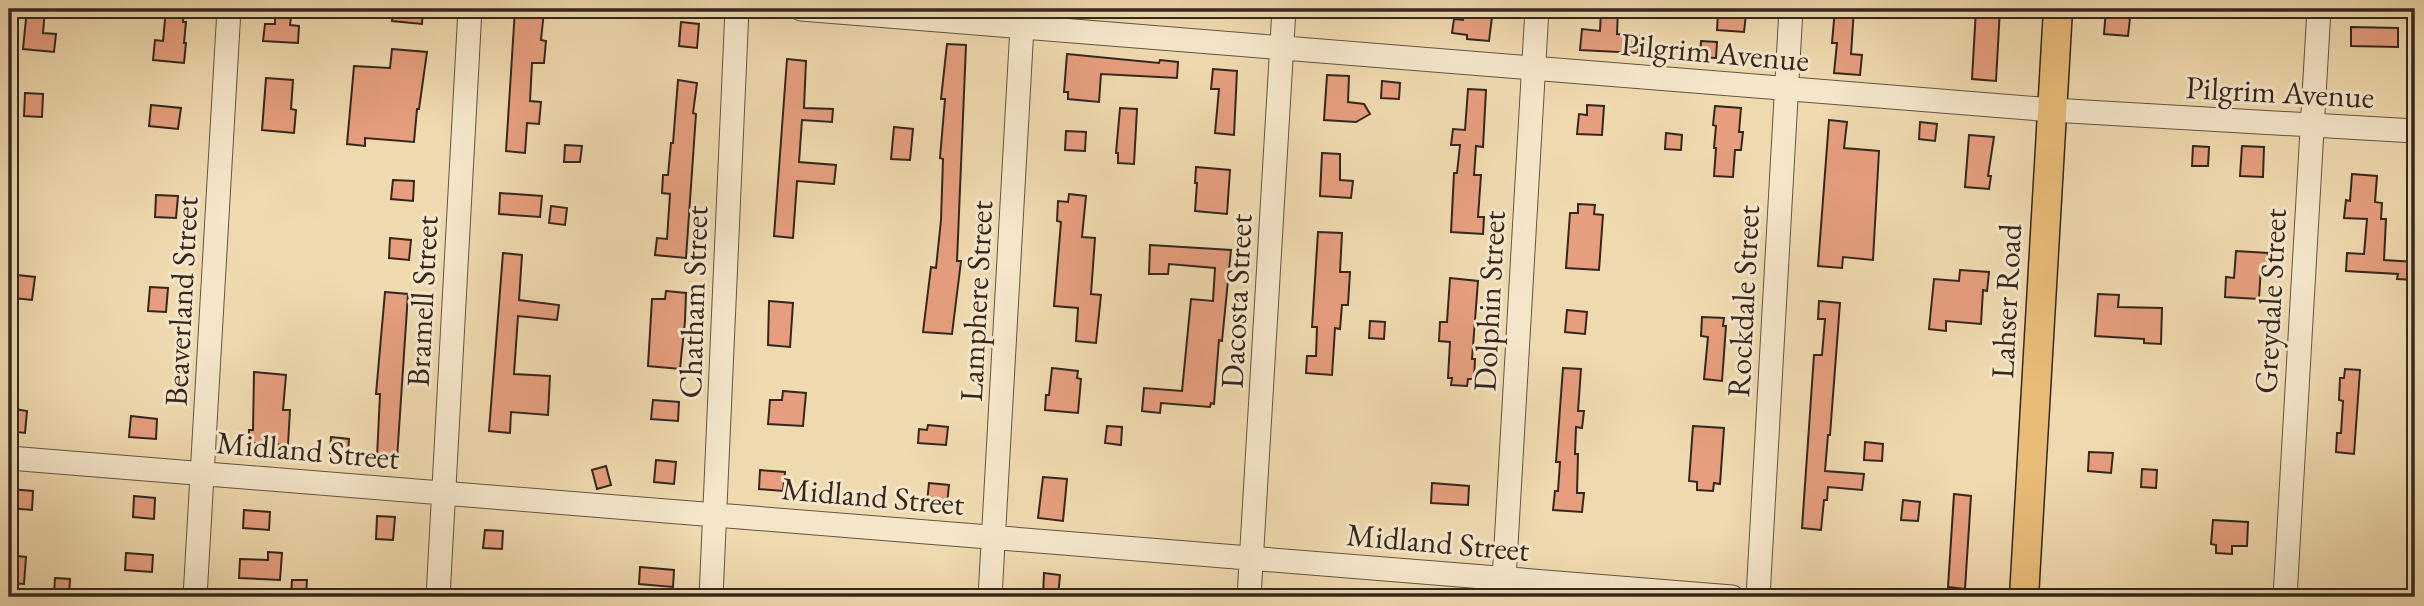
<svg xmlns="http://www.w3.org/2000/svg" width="2424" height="606" font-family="'EB Garamond',serif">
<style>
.building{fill:#e69e7e;stroke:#35271f;stroke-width:2}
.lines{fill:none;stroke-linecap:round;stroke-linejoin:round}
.minor-casing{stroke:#645443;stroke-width:25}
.major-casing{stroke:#35271f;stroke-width:31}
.minor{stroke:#f5e6ca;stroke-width:23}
.major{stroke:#e8bc77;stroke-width:28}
.labels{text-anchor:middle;stroke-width:6;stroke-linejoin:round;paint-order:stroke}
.street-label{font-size:32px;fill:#35271f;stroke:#f5e6ca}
</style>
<rect width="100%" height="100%" fill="#efd9ae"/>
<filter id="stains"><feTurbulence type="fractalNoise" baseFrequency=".00286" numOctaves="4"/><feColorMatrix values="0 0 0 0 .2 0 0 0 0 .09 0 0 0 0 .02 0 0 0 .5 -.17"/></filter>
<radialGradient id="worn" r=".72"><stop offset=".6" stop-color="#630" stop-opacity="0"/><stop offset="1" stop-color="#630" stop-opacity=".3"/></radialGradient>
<path class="building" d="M27,9h18l-2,24 13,1 -2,18 -31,-3z
M166,9l18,1 -1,12h3l-2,21h2l-2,20 -31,-3 2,-20 8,1z
M393,9h30l-1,15 -30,-3z
M515,9l29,2 -3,29 5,1 -2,22h-12l-2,38 11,1 -2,22 -12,-1 -2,30 -19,-2z
M1464,9h29l-4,32 -22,-2v-4l-15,-2 2,-14 9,1z
M1601,9h17l-1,25 22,2 -1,17 -58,-3 2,-21 18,2z
M1835,9h19l-3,45 11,1 -2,20 -26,-2 3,-30h-5z
M1976,9h24l-4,72 -24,-2z
M2106,9h25l-3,27 -24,-2z
M1718,12l28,2 -2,18 -27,-2z
M275,16l16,1 -1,8 9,1 -1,17 -35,-2 2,-17h10z
M681,22l18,2 -2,24 -18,-2z
M2351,27l47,1v19l-47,-1z
M1701,41l16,1 -1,16 -16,-1z
M947,44l19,1 -9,216h4l-9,73 -29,-2 8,-65 5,1 5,-48 2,-61 -3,-1 5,-59h-4z
M392,49l35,3 -8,57h-2l-3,33 -49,-4v8l-18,-2 7,-78 36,2z
M1067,54l92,9 1,-3 18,2 -1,16 -76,-4 -2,28 -31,-3v-7h-4z
M787,59l19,2 -2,47 29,1 -1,13 -30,-2 -3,42 37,3 -2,19 -37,-3 -4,57 -19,-2z
M1213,69l24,2 -3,64 -19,-2 4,-44h-8z
M1327,75l22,1 -1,26 16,2 6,10 -14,8 -32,-2z
M266,78l27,2 -2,29 5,1 -2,23 -32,-3z
M678,80l19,3 -4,30 3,1 -10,144 -31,-3 2,-17 10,1 3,-45 -8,-1 1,-18h5l3,-32h2z
M1382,81l18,2 -1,16 -18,-1z
M1468,89l18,1 -3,57 -7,-1 -2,29h7l-3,42h6l-1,17 -32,-2 3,-59h3l3,-28h-9l2,-16 12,1z
M25,93l18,1 -1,23 -18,-1z
M151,105l30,3 -3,21 -29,-3z
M1587,105l17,1 -2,29 -25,-1 2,-20 8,1z
M1715,106l26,2 -2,24h4l-2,18h-6l-2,27 -19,-1 2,-28h-2l2,-22 -3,-1z
M1120,108l17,1 -3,55 -16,-1v-10h-2z
M1829,120l18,2 -3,26 35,3 -6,109 -30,-3 -1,11 -24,-2z
M1920,122l17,2 -2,17 -16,-2z
M894,127l19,2 -3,31 -19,-1z
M1066,131l20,1 -1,19 -20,-1z
M1666,133l16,2 -1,15 -16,-1z
M1969,135l25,2 -6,39h3l-2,13 -24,-2z
M565,145l17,1 -2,16h-16z
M2193,146l16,1 -1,19h-16z
M2242,146l22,1 -1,30 -23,-1z
M1322,153l18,1v26l13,1 -2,17 -31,-2z
M1196,167l34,3 -3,44 -32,-3 2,-28h-2z
M2352,174l25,2 -2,26 7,1 -1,16h5l-2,41 31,2v18l-18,-1 1,-5 -52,-3 1,-18 17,1 3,-35 -23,-1 2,-18 4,1z
M393,180l21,1 -1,20 -22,-2z
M500,193l42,3 -2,21 -41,-3z
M1069,194l17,2 -4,41 13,1 -4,56 10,1 -5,48 -20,-2 2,-33 -24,-2 7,-84 -4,-1 1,-20 10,1z
M156,195l22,1 -2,22 -21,-1z
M1578,204l17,1 -1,9 9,1 -4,55 -33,-2 4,-55h8z
M551,206l16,2 -2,17 -16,-2z
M1318,232l24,1 -2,39h10l-2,33h-6l-2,24 -5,-1 -3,47 -26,-2 1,-17h9l1,-29h-5z
M390,238l21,2 -2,20 -20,-2z
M1150,245l81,5 -9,91 -3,-1 -5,64 -3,-1 -1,4 -49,-4 -1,10 -18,-2 2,-23 38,3 9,-92 22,2 2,-33 -46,-4 -1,10h-19z
M2236,251l32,2 -1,13h-6l-2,33 -34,-2 1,-20 8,1z
M503,253l19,2 -3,45 40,5 -2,15 -39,-4 -4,58 36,2 -2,39 -37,-3 -1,21 -21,-2z
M1960,270l29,2 -2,19 -4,-1 -2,34 -35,-3v10l-17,-2 5,-50 25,2z
M17,275l18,2 -3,23 -18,-2z
M1450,278l28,3 -6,78h3l-1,20h-6l-1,7 -16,-1 1,-7h-4l2,-36 -11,-1 1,-19h7z
M150,287l18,1 -2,24 -18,-1z
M666,291l20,2 -1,28 -5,48 -32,-3 4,-67h13z
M385,292l23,2 -11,165 -20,-2 3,-63h-4z
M2098,294l21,1 -1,12 44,1 -1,36 -17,-1v-4l-49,-3z
M769,301l24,2 -3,44 -22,-2z
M1819,301l21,2 -10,132h-2l-3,36 39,3 -2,16 -34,-3 -1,13h-3l-3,30 -19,-2 12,-173h8l3,-36h-7z
M1567,310l20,2 -2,22 -20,-2z
M1702,317l22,1 -1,8h3l-4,55 -18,-2 4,-42 -7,-1z
M1370,321l15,1 -1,17 -15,-1z
M1052,368l26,3 -1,7 4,1 -3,34 -33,-3 1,-15h3z
M1563,368l18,1 -3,42h6l-2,17 -6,-1 -1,27h3l-1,39h7l-2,19 -29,-2 2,-19h3l2,-29h-4z
M2345,369l15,1 -6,84 -18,-2 1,-19h4l2,-32 -4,-1 1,-22h4z
M254,372l32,3 -3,35h7l-2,35 -39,-2v-13h4z
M783,391l23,2 -3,33 -35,-2 2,-24h12z
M653,400l26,2 -1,19 -27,-2z
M9,408l18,3 -2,22 -16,-2z
M131,416l26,3 -1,20 -27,-2z
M928,425l20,2 -2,18 -28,-2 1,-14 8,1z
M1107,426l15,1 -1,18 -16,-2z
M1693,426l31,2 -4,56 -6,-1 -1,8 -16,-1v-8l-8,-1z
M331,437l18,2 -1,16 -18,-2z
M1865,442l18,2 -1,17 -18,-1z
M2089,452l24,1 -2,20 -23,-2z
M656,460l20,2 -2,22 -20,-2z
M606,466l5,19 -14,4 -5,-19z
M2142,469l15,1 -1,18 -15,-1z
M760,470l25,2 -2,19 -24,-2z
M1043,477l24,2 -4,42 -25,-3z
M929,483l20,2 -2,19 -20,-1z
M1432,483l37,3 -1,19 -37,-2z
M10,489l23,2 -1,19 -23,-2z
M1954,494l17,2 -6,93 -17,-2z
M134,496l21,2 -1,21 -21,-2z
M1903,500l17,2 -2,19 -17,-1z
M244,510l26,2 -1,18 -26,-2z
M377,516l18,1 -2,23 -17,-1z
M2213,520l35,2 -1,24h-15v8l-16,-1v-8l-5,-1z
M485,530l18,1 -1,18 -19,-1z
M268,552l14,1 -2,27 -41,-2 1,-19 28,1z
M126,553l27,2 -1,17 -27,-2z
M9,555l17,2 -2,27 -15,-1z
M640,567l34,3 -1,17 -34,-3z
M1044,573l16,2 -2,22h-15z
M55,578l15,1 -1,17 -15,-1z
M292,580h15l-1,17 -15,-1z"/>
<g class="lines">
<g class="minor-casing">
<path id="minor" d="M801,9l1251,101 363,21
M9,458l1723,139
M195,597l34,-588
M438,597l32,-588
M711,597l26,-588
M990,597l33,-588
M1249,597l35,-588
M1503,597l34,-588
M1758,597l33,-588
M2285,597l34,-588"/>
</g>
<g class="major-casing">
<path id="major" d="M2024,597l34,-588"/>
</g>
<use href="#minor" class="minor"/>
<use href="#major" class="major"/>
</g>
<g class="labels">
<g class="street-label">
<text transform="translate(1715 52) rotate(5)" y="11">Pilgrim Avenue</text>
<text transform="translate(2280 92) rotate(3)" y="11">Pilgrim Avenue</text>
<text transform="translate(181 301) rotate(-87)" y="11">Beaverland Street</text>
<text transform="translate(422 301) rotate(-87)" y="11">Bramell Street</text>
<text transform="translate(976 301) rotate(-87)" y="11">Lamphere Street</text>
<text transform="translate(1236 301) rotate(-87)" y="11">Dacosta Street</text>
<text transform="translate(1489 301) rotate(-87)" y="11">Dolphin Street</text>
<text transform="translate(1743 301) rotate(-87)" y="11">Rockdale Street</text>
<text transform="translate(2006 301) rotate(-87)" y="11">Lahser Road</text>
<text transform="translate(2270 301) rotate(-87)" y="11">Greydale Street</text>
<text transform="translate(693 302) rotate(-88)" y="11">Chatham Street</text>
<text transform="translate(308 450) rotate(5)" y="11">Midland Street</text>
<text transform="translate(873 496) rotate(5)" y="11">Midland Street</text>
<text transform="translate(1438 542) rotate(5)" y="11">Midland Street</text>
</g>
</g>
<rect width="2424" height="606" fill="none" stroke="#efd9ae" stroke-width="35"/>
<rect x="10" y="10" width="2403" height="585" fill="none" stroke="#35271f" stroke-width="3.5"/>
<rect x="18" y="18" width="2389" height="571" fill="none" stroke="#35271f" stroke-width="2"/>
<rect width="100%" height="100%" filter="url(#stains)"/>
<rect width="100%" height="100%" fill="url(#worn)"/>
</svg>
